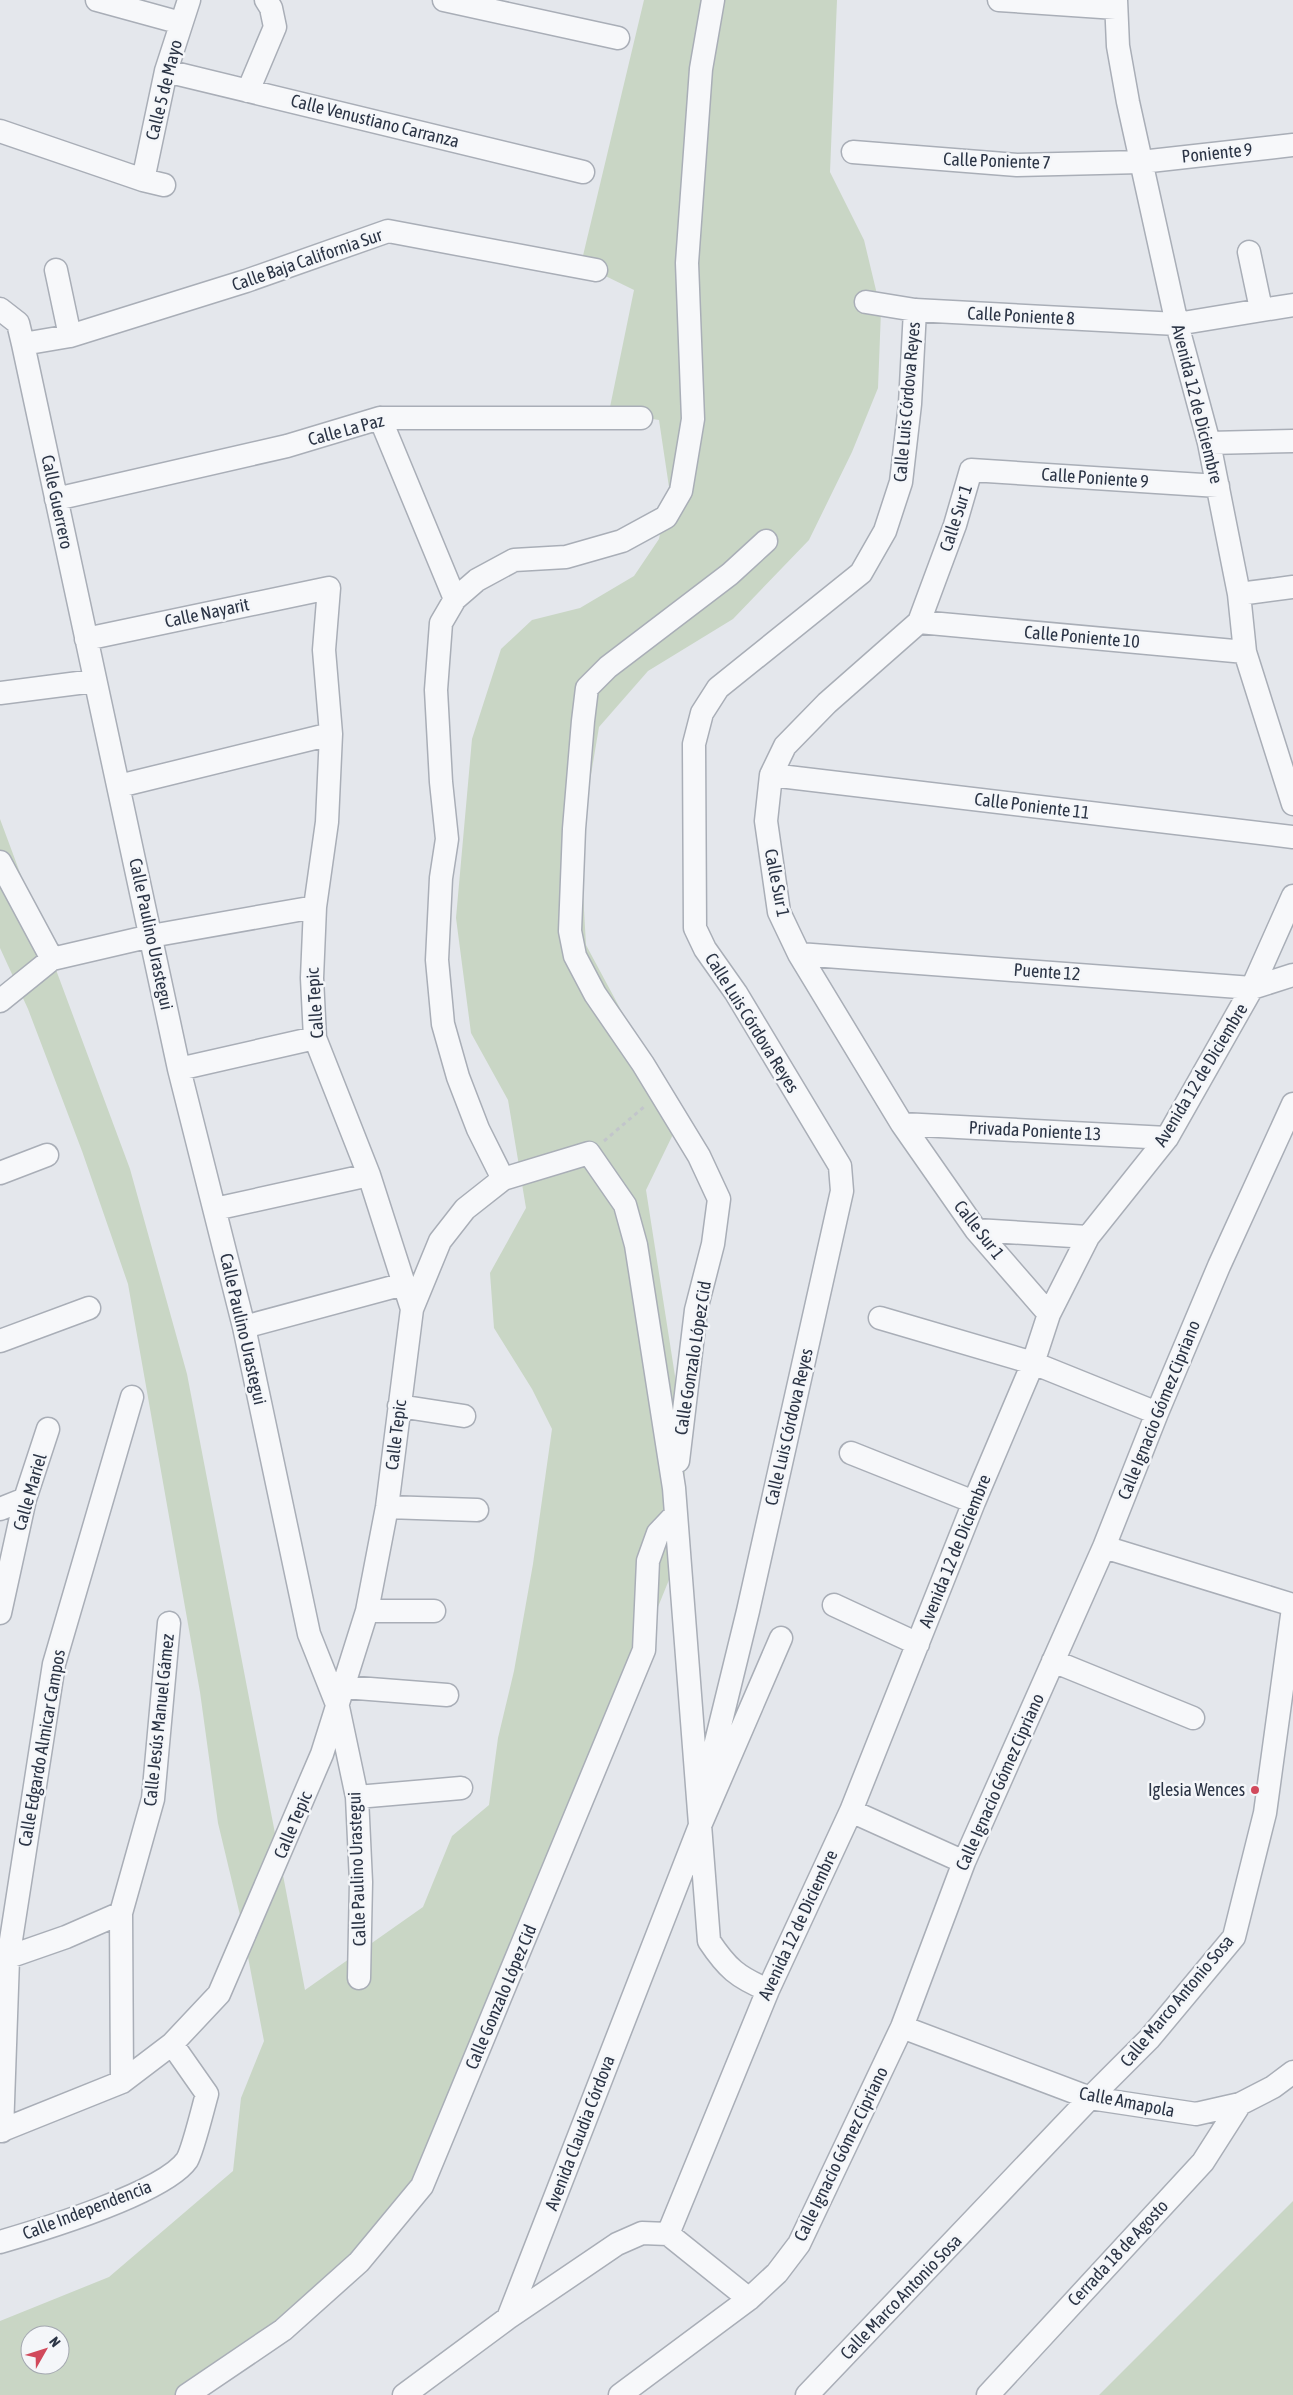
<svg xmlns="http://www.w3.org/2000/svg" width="1293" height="2395" font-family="'Asap Condensed',sans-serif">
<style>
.grass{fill:#c9d6c5;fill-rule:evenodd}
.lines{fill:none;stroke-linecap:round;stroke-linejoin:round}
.minor-casing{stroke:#a9aeb7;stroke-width:25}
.path{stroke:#c2c5cb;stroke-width:3;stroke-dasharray:4 4;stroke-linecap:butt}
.minor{stroke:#f7f8fa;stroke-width:22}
.poi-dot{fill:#d1495b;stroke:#f4f6f9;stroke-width:2}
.labels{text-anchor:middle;stroke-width:5;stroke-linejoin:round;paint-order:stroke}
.street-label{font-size:18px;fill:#2b3445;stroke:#f4f6f9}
.poi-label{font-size:18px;fill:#2b3445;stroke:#f4f6f9;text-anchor:end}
</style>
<rect width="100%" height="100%" fill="#e4e7ec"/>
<path class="grass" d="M644,0h193l-7,172 34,68 17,71 -3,77 -26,64 -43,88 -76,79 -85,52 -49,56 -19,113 6,105 43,80 48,101 -31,64 41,263 -14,117 -136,334 -129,287 -71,81 -148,123h-189v-74l109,-44 124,-106 8,-73 23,-57 -24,-126 -22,-92 -18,-131 -72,-408 -46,-133 -54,-142 -28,-61v-129l130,350 57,205 118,616 118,-83 29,-71 37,-31 9,-67 16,-67 19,-107 19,-135 -20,-40 -38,-61 -4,-55 36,-65 -18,-108 -37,-67 -15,-115 16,-179 29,-90 31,-29 48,-12 54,-32 25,-37 10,-52 -10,-67 -50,-8 25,-122 -53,-26zM30,2335h30v30h-30z
M1293,2201v194h-194z"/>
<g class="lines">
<g class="minor-casing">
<path id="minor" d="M97,0l84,23
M444,0l174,38
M999,0l117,8
M1116,0l2,46 10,56 49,222 32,119 30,151 6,58 48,152
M166,71l417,101
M248,91l27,-64 -4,-19 -5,-8
M0,131l143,49 21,5
M853,152l164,13 124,-3 152,-17
M143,180l23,-109 23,-71
M1249,252l12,57
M56,270l14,66
M866,302l49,8 262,14 116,-19
M0,309l18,14 5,21 156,725 65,258 65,307 29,73 19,90 4,85 -2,96
M23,344l47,-8 176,-55 142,-50 208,39
M380,418l75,181
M1209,443l84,-2
M56,499l231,-53 93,-28h261
M1239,594l54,-7
M919,622l326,30
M0,693l94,-12
M771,775l522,62
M119,786l212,-52
M0,862l52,97
M799,954l453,34 41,-13
M0,1001l52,-42 99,-23 164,-29
M179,1069l136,-31
M902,1124l265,14
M0,1173l47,-18
M503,1179l-25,-50 -20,-52 -15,-53 -6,-64 4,-82 6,-39 -6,-57 -5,-92 5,-67 14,-24 22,-19 37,-20 52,-3 56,-16 44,-24 15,-26 12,-72 -6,-156 14,-194 12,-69
M215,1209l154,-34
M976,1230l112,7
M412,1309l28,-68 25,-32 38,-30 86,-26 36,52 11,40 38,243 35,453c18,27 28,36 59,49
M1049,1314l-73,-84 -74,-106 -103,-170 -20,-42 -13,-91 5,-46 14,-29 42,-43 92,-81 36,-97 16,-55 247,16
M880,1318l153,45 124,50
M244,1327l160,-43
M0,1341l89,-33
M399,1406l65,10
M851,1453l123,49
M678,1461l18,-151 17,-66 6,-45 -20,-43 -56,-92 -48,-70 -20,-38 -5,-25 4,-102 9,-108 4,-33 21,-21 122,-93 36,-33
M387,1507l90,3
M0,1509l25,-10
M1104,1547l189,58
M834,1605l84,39
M367,1611h67
M0,1613l25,-114 23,-70
M1053,1661l140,57
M344,1687l103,8
M699,1792l15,-42 34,-139 94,-420 -2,-25 -104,-173 -31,-44 -10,-21 -1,-184 8,-31 16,-25 143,-115 24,-42 16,-49 9,-78 5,-94
M357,1797l104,-9
M851,1811l113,51
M0,1960l66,-23 55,-24
M902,2027l188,71 106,16 44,-10 33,-17 20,-15
M122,2082l-1,-169 32,-114 16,-176
M0,2131l122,-49 50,-38 47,-50 103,-240 45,-143 20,-104 25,-198 -43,-134 -54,-137 -3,-60 3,-71 12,-85 4,-88 -7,-84 5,-62 -243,51
M2,2131l6,-172 46,-295 78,-267
M668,2234l100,-244 83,-179 123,-309 59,-139 16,-49 39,-77 79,-99 85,-150 41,-92
M0,2242c41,-12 164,-49 187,-82 6,-10 16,-52 20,-66l-35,-50
M508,2318l191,-490 82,-190
M187,2395l96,-65 76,-68 63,-76 222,-536 4,-89 10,-28 18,-19
M404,2395l104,-77 109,-74 25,-11 26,1 81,65
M620,2395l129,-96 28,-26 22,-29 103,-217 62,-165 140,-315 53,-134 62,-147 74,-162
M807,2395l283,-297 59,-59 85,-102 31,-124 28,-205
M988,2395l215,-233 37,-58"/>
</g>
<path class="path" d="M604,1141l41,-35"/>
<use href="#minor" class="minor"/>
</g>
<circle class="poi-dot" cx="1255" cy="1790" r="5"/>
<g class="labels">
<g class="street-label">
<text transform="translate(164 90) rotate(-76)" y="6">Calle 5 de Mayo</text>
<text transform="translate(375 121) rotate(14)" y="6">Calle Venustiano Carranza</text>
<text transform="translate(1217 153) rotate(-6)" y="6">Poniente 9</text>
<text transform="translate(997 161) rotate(2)" y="6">Calle Poniente 7</text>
<text transform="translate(307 260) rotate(-19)" y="6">Calle Baja California Sur</text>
<text transform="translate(1021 316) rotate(3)" y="6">Calle Poniente 8</text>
<text transform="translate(907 402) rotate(-85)" y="6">Calle Luis Córdova Reyes</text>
<text transform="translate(1197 404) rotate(76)" y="6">Avenida 12 de Diciembre</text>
<text transform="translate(346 430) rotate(-15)" y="6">Calle La Paz</text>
<text transform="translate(1095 478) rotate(4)" y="6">Calle Poniente 9</text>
<text transform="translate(57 502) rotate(78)" y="6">Calle Guerrero</text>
<text transform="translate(956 518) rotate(-72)" y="6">Calle Sur 1</text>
<text transform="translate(207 613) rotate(-12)" y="6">Calle Nayarit</text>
<text transform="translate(1082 637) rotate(5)" y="6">Calle Poniente 10</text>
<text transform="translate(1032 806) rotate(7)" y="6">Calle Poniente 11</text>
<text transform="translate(777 883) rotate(79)" y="6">Calle Sur 1</text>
<text transform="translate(151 934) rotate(78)" y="6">Calle Paulino Urastegui</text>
<text transform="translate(1047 972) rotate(4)" y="6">Puente 12</text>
<text transform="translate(315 1003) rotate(-94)" y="6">Calle Tepic</text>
<text transform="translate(752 1023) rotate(58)" y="6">Calle Luis Córdova Reyes</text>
<text transform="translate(1201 1075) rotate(-59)" y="6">Avenida 12 de Diciembre</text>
<text transform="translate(1035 1131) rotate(3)" y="6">Privada Poniente 13</text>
<text transform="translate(979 1230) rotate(52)" y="6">Calle Sur 1</text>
<text transform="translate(243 1329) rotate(77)" y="6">Calle Paulino Urastegui</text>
<text transform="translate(693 1358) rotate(-81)" y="6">Calle Gonzalo López Cid</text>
<text transform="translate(1159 1410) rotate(-68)" y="6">Calle Ignacio Gómez Cipriano</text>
<text transform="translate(789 1427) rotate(-77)" y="6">Calle Luis Córdova Reyes</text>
<text transform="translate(396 1435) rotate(-83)" y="6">Calle Tepic</text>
<text transform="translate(30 1492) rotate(-74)" y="6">Calle Mariel</text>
<text transform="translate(955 1551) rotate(-68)" y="6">Avenida 12 de Diciembre</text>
<text transform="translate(159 1720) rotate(-84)" y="6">Calle Jesús Manuel Gámez</text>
<text transform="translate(42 1748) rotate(-80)" y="6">Calle Edgardo Almicar Campos</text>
<text transform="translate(1000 1782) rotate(-66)" y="6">Calle Ignacio Gómez Cipriano</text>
<text transform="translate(293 1825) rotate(-67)" y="6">Calle Tepic</text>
<text transform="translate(357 1869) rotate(-92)" y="6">Calle Paulino Urastegui</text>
<text transform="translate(798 1925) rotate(-65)" y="6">Avenida 12 de Diciembre</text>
<text transform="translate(501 1997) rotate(-67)" y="6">Calle Gonzalo López Cid</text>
<text transform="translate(1177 2001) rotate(-50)" y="6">Calle Marco Antonio Sosa</text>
<text transform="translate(1127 2102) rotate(11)" y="6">Calle Amapola</text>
<text transform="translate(580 2133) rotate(-69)" y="6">Avenida Claudia Córdova</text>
<text transform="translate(841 2154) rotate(-64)" y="6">Calle Ignacio Gómez Cipriano</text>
<text transform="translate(87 2210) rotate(-21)" y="6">Calle Independencia</text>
<text transform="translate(1118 2253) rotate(-47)" y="6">Cerrada 18 de Agosto</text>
<text transform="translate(901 2297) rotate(-46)" y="6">Calle Marco Antonio Sosa</text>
</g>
<g class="poi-label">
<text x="1245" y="1796">Iglesia Wences</text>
</g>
</g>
<g transform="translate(45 2350) rotate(51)"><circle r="24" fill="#f4f6f9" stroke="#a4a8b1"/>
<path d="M0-4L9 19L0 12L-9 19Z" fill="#d1495b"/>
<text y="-8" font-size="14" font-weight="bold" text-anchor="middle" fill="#2b3445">N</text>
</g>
</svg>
